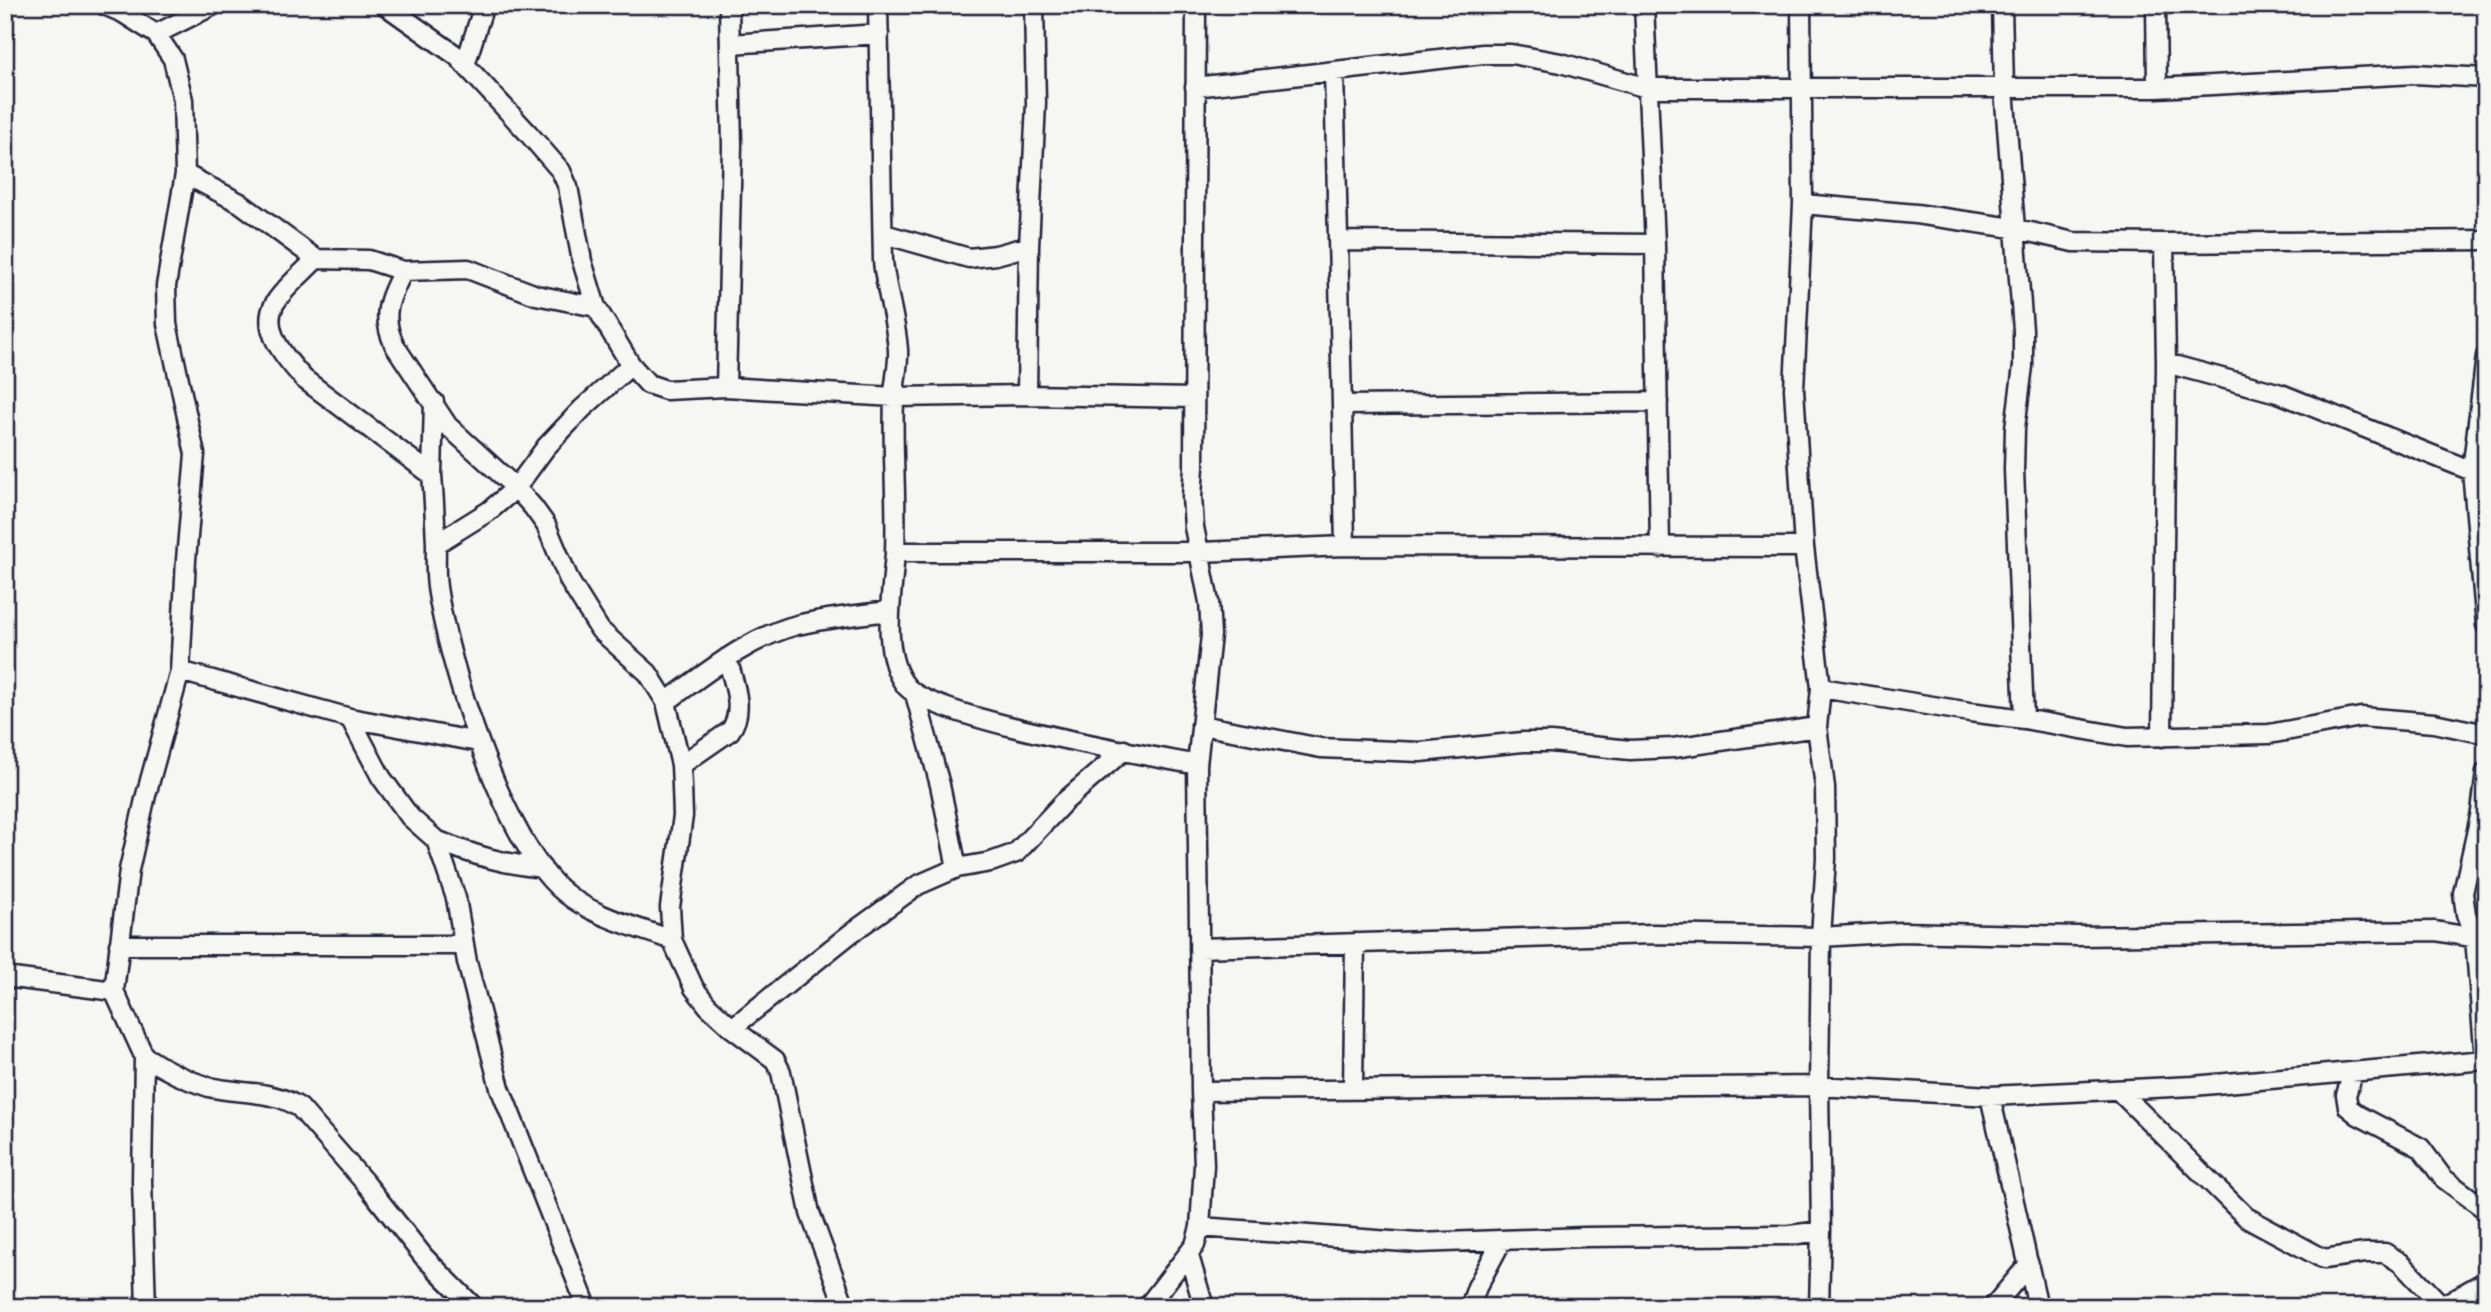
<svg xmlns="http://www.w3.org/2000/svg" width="2491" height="1312" font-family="'Gochi Hand',sans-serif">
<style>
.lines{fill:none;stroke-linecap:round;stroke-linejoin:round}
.minor-casing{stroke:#22223b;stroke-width:23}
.minor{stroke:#f6f6f2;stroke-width:18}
</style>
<rect width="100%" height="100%" fill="#f6f6f2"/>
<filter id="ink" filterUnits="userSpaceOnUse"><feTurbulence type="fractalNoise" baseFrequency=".0143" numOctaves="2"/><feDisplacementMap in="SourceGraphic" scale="14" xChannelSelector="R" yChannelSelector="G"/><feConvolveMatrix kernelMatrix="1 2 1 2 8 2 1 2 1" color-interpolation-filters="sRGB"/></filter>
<g filter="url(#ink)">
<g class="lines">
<g class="minor-casing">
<path id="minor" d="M104,5l19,8 33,21 17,25 10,41 2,74 -19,112 1,38 28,130 -9,106 -6,111 -34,124 -17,75 -15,121 30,65 -2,125 4,126
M385,5l72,51 71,77 33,38 7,16 14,74 14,46 35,58 -49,44 -36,38 -30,41 -27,23 -53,33
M878,5l5,256c3,30 13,59 15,89 1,16 -4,32 -4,48 -2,51 3,102 1,154 -2,38 -16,101 11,134 27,33 240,69 291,79
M1644,5l11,239 5,304
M2002,5l2,84 19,241v36l-8,62 -1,42 10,249
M2156,5l1,83
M156,34l58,-29
M730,44l149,-10
M465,65l19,-60
M1334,71l8,334 316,-3
M1195,87l288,-33h28l50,9 86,25h510l258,-14 71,4
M185,174l55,29 76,56 53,1 34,11c-14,28 -23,45 -8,75l53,80 68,62 17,19 13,18 24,57 30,48 48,43 18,29 15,63 1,22 1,29 -13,91 2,33 22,48 14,18 24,22 43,32 6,12 29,141 35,94
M1803,204l113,10 97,14 60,14 91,1 322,-3
M884,234l85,24 27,-3 33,-9
M1338,241l317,3
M316,259c-13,14 -31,28 -41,44 -16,27 13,58 29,76l128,96 2,-73
M403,271l65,-2 68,26 60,12
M2486,356l-14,115 14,154
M2166,363l115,31 191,77
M631,365l17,19 18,6 60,-3 168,10 133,-2 167,3
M726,387l6,-241 -3,-141
M1027,395l2,-149 7,-143 -2,-98
M1342,405l3,141
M432,475c2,23 3,46 4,69 0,14 -1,29 1,43 11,76 67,258 128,306 29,24 72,34 107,47
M895,552h305l145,-6 459,1
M180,671l170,47 31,59 29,40 26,23 20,58 11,64 33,126 87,219
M1821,688l149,24 54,7 103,18 142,-3 92,-17 73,6 52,11
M915,694l25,91 17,83
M666,702c40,-29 82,-64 131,-77 30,-7 61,-10 92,-14
M350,718l128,24
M1201,725l120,23 99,4 103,-10h28l79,8 43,-2 144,-21
M2162,737l4,-374 -2,-120
M681,765l49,-34c16,-21 3,-50 -3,-73
M436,840c37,15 67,24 106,28
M119,945h345
M1199,948l453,-14 169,3 80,-5 176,4 358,-5 47,8
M5,977l109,14
M732,1028l118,-94 68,-49 39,-17 34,-6 25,-9 48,-51 60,-52
M144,1056c21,14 41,24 65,31 29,7 67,3 91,21l67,77 57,72 50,50
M2353,1073l-7,22 2,12 10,8 63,33 22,30 43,32
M1353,1089l2,-146
M2118,1090l128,127 78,42 41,-6h20l16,10 41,43
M1201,1091l618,-5 171,10 203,-10 292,-26 -10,-122 -9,-24 -3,-21 18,-81 5,-40
M1990,1096l48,211
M1200,1227l218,16 167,-6 205,-2 31,-4 -2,-145 2,-149 5,-79 -1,-71 -8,-60 4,-39 -17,-141 -10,-158 9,-185 -2,-199
M1189,1256l15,51
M1147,1307l48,-62 5,-18 4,-62 -3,-74 -4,-326 14,-130 -2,-33 -15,-75 -2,-30 2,-30 2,-462
M1470,1307l7,-20 25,-47
M1819,1307l2,-76
M1993,1307l36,-43
M2440,1307l46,-26"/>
</g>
<use href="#minor" class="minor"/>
</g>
</g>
<rect width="2491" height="1312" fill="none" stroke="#f6f6f2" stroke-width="28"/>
<rect x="14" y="14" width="2463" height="1284" fill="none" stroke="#22223b" stroke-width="2.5" filter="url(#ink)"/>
</svg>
